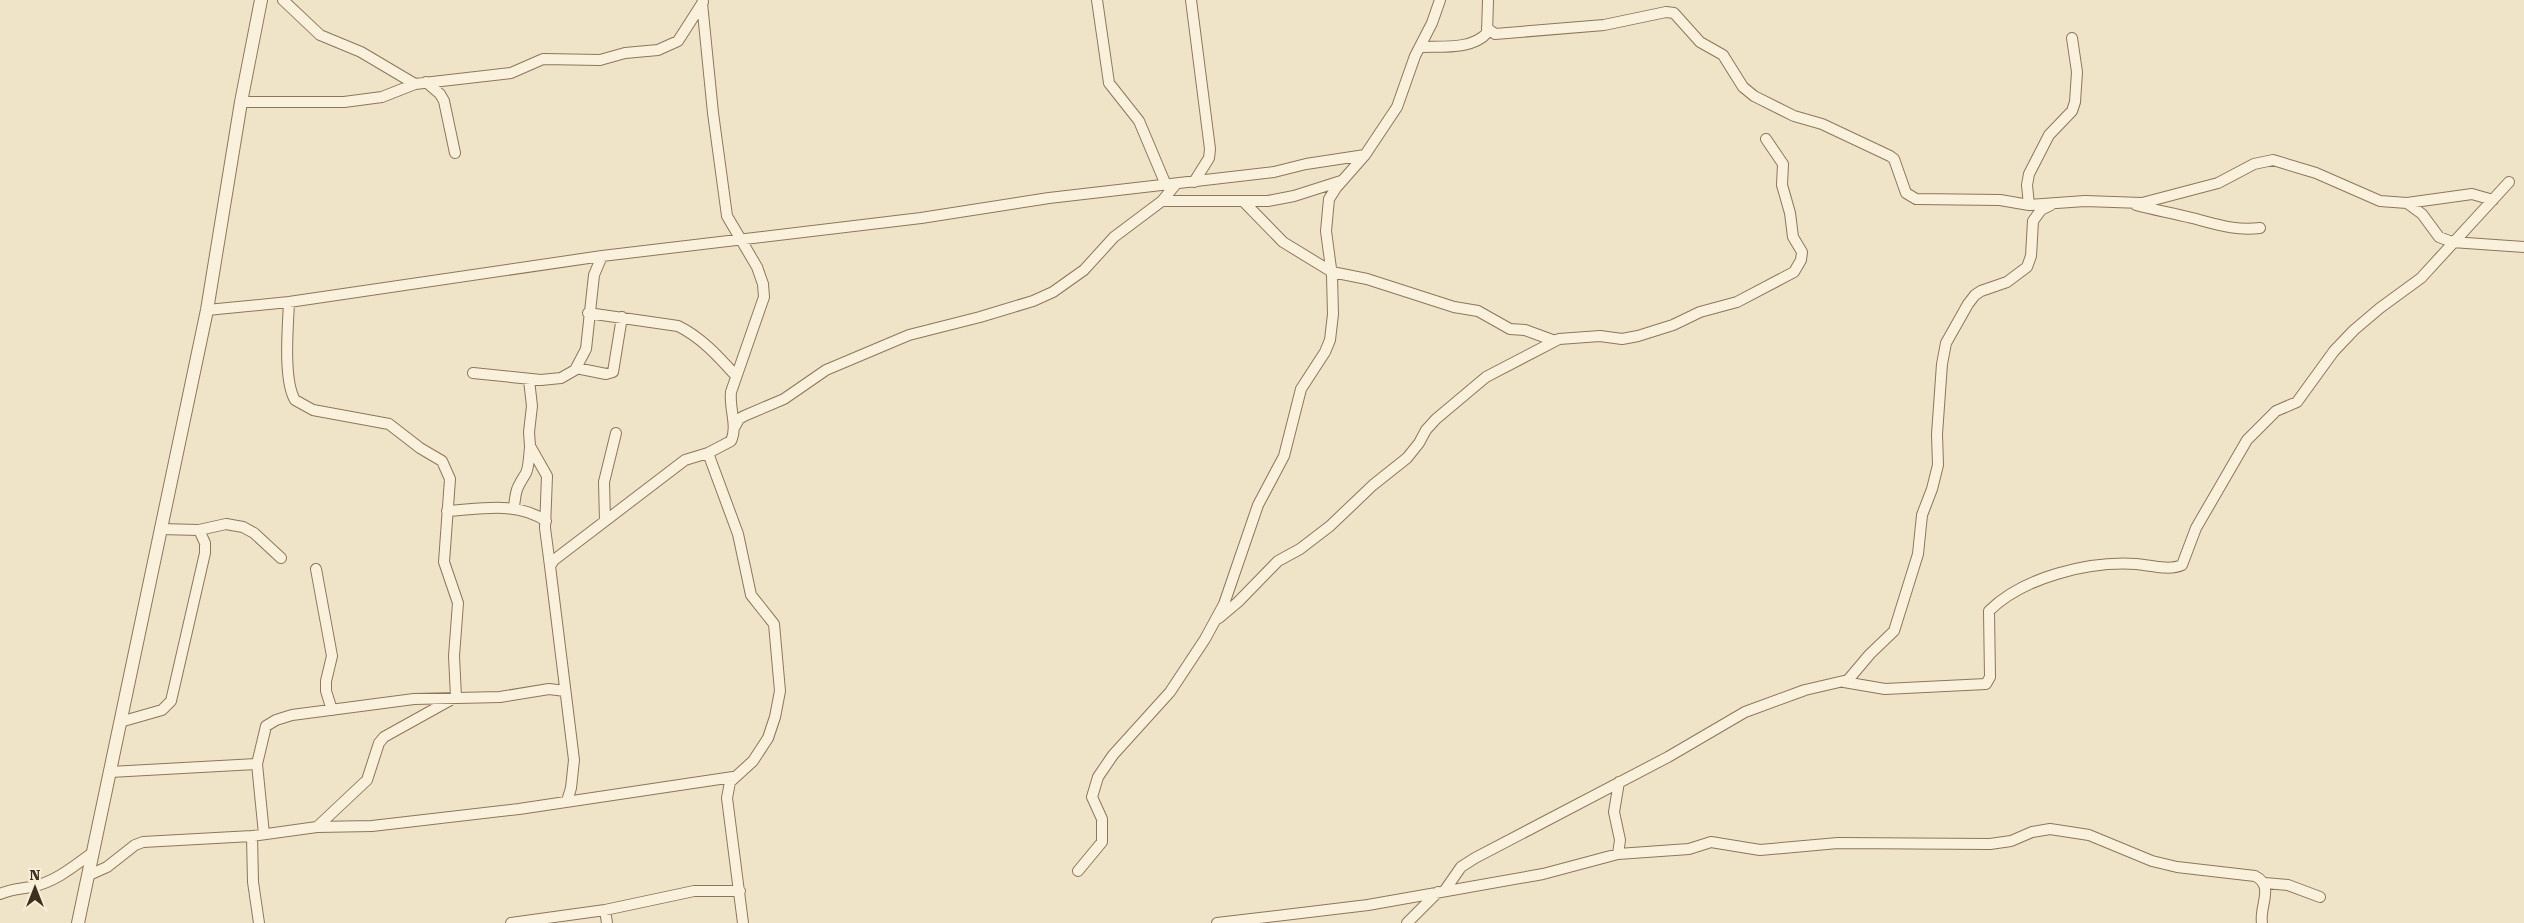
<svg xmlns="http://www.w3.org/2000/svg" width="2524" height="923" font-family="'Roboto Serif',serif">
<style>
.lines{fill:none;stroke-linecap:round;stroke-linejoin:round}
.minor-casing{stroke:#8d765c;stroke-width:12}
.tertiary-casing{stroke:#8d765c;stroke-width:14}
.minor{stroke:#faf1dc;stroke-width:10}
.tertiary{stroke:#faf1dc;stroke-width:12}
</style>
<rect width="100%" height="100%" fill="#f0e4c8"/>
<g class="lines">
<g class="minor-casing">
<path id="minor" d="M283,0l37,35 41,17 54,32
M1097,0l12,83 30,38 27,64
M1191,0l19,149 -1,9 -15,24
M1487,28l8,6 109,-9 62,-13 8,1 26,29 23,13 20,32 11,9 40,20 28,8 68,32 4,3 12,34 10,6 84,1 29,5 56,-4 57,2 76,-20 36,-19 19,-4 43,13 64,28 27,2 65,-9 21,6
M1421,47c20,-1 51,3 66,-14l1,-33
M426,82l14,12 4,7 11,52
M241,102h103l38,-5 33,-13 96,-11 32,-14 57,1 25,-7 33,-3 20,-9 25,-39
M1162,201h106l26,-5 47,-15
M1244,202l39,40 49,30 35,7 87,28 24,4 32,18 15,1 30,11
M2407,203l15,11 17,23 13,5 72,5
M2029,205l-2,-20 2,-11 20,-39 23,-24 3,-9 2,-30 -5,-34
M2136,205c18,5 37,8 56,13 24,6 42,13 68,10
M289,302c-1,24 -6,78 6,98l18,10 76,14 31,24 22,13 8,18 -6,83 14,41 -4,53 2,41 -72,40 -5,6 -12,37 -50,47
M207,310l82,-8 313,-46 319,-38 128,-20 225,-26 32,-8 59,-9
M588,313l90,13c23,11 41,31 58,50
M576,368l30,6 7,-2 9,-55
M473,373l68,7 20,-2 14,-8 11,-21 8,-74 8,-19
M529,380l3,26 -3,26 1,14 17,30 -2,52 5,38
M734,428l5,-9 5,-3 40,-17 42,-29 83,-35 71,-18 53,-16 20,-9 31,-22 30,-33 48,-36 14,-17
M708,453l30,81 13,61 23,29 6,67 -5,26 -7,21 -15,23 -23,21 -3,16 16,125
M514,507c2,-19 3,-19 12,-34 3,-6 3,-18 4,-25
M447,511c35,-2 69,-10 99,10
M605,521l-1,-39 12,-49
M160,529l39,1 27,-6 17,3 11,6 27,25
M316,569l16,87 -6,25v10l6,19
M1219,618l19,-16 40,-41 22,-12 30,-23 43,-41 34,-27 12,-15 7,-13 10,-11 50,-42 73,-38 41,-3 22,3 16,-3 35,-11 27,-13 37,-10 57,-30 7,-12 1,-8 -9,-15 -3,-24 -8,-28 1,-21 -17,-25
M1844,682l41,7 101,-5 4,-7 -1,-66c34,-34 100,-50 147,-47 13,1 33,7 46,1l14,-37 51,-88 29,-29 21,-9 37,-51 20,-21 26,-22 41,-30 88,-96
M120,722l42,-12 9,-9 34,-148v-10l-6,-13
M110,772l147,-8
M567,801l4,-13 3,-28 -24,-194 4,-6 131,-100 23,-7 23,-12c7,-15 -2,-32 0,-49l33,-95 -1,-13 -6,-17 -30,-51 -14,-103 -11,-110
M264,834l-7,-70 9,-38 10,-6 16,-5 122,-16 86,-2 49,-8 16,2
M252,836l1,46 6,41
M1618,854l2,-14 -6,-28 5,-30
M1078,871l24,-29v-23l-10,-22 6,-20 15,-22 57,-63 35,-53 19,-35 34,-99 26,-49 17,-67 24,-37 5,-12 3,-26 -1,-38 -6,-45 3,-32 7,-11 29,-33 32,-48 18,-51 17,-33 8,-23
M89,875l18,-8 28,-22 8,-3 109,-6 65,-9 55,-1 147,-17 214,-32
M2265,883l23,2 32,12
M1445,890l16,-23 14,-9 193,-101 77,-45 60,-22 43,-10 22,-26 24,-23 24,-77 4,-39 10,-26 6,-24 -1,-31 5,-70 4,-21 22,-39 7,-9 6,-4 26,-9 20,-15 4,-11 2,-35 8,-11 10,-5
M0,894c11,-5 19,-5 31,-7 24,-5 42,-20 61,-34
M605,910l2,13
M511,923l94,-13 89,-19h46
M1217,923l151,-18 175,-31 75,-20 71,-5 22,-7 49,8 78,-7 152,1 21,-3 21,-9 18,-3 39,6 63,26 25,6 78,9c20,10 4,30 7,47
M1407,923l31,-31"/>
</g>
<g class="tertiary-casing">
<path id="tertiary" d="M78,923l129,-613 34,-208 20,-102"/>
</g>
<use href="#minor" class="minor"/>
<use href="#tertiary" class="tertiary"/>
</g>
<g transform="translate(35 888)" stroke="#f7eed8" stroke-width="4" paint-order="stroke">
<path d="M0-4L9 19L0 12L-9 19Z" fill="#3d2e20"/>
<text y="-8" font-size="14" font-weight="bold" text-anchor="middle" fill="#3d2e20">N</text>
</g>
</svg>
